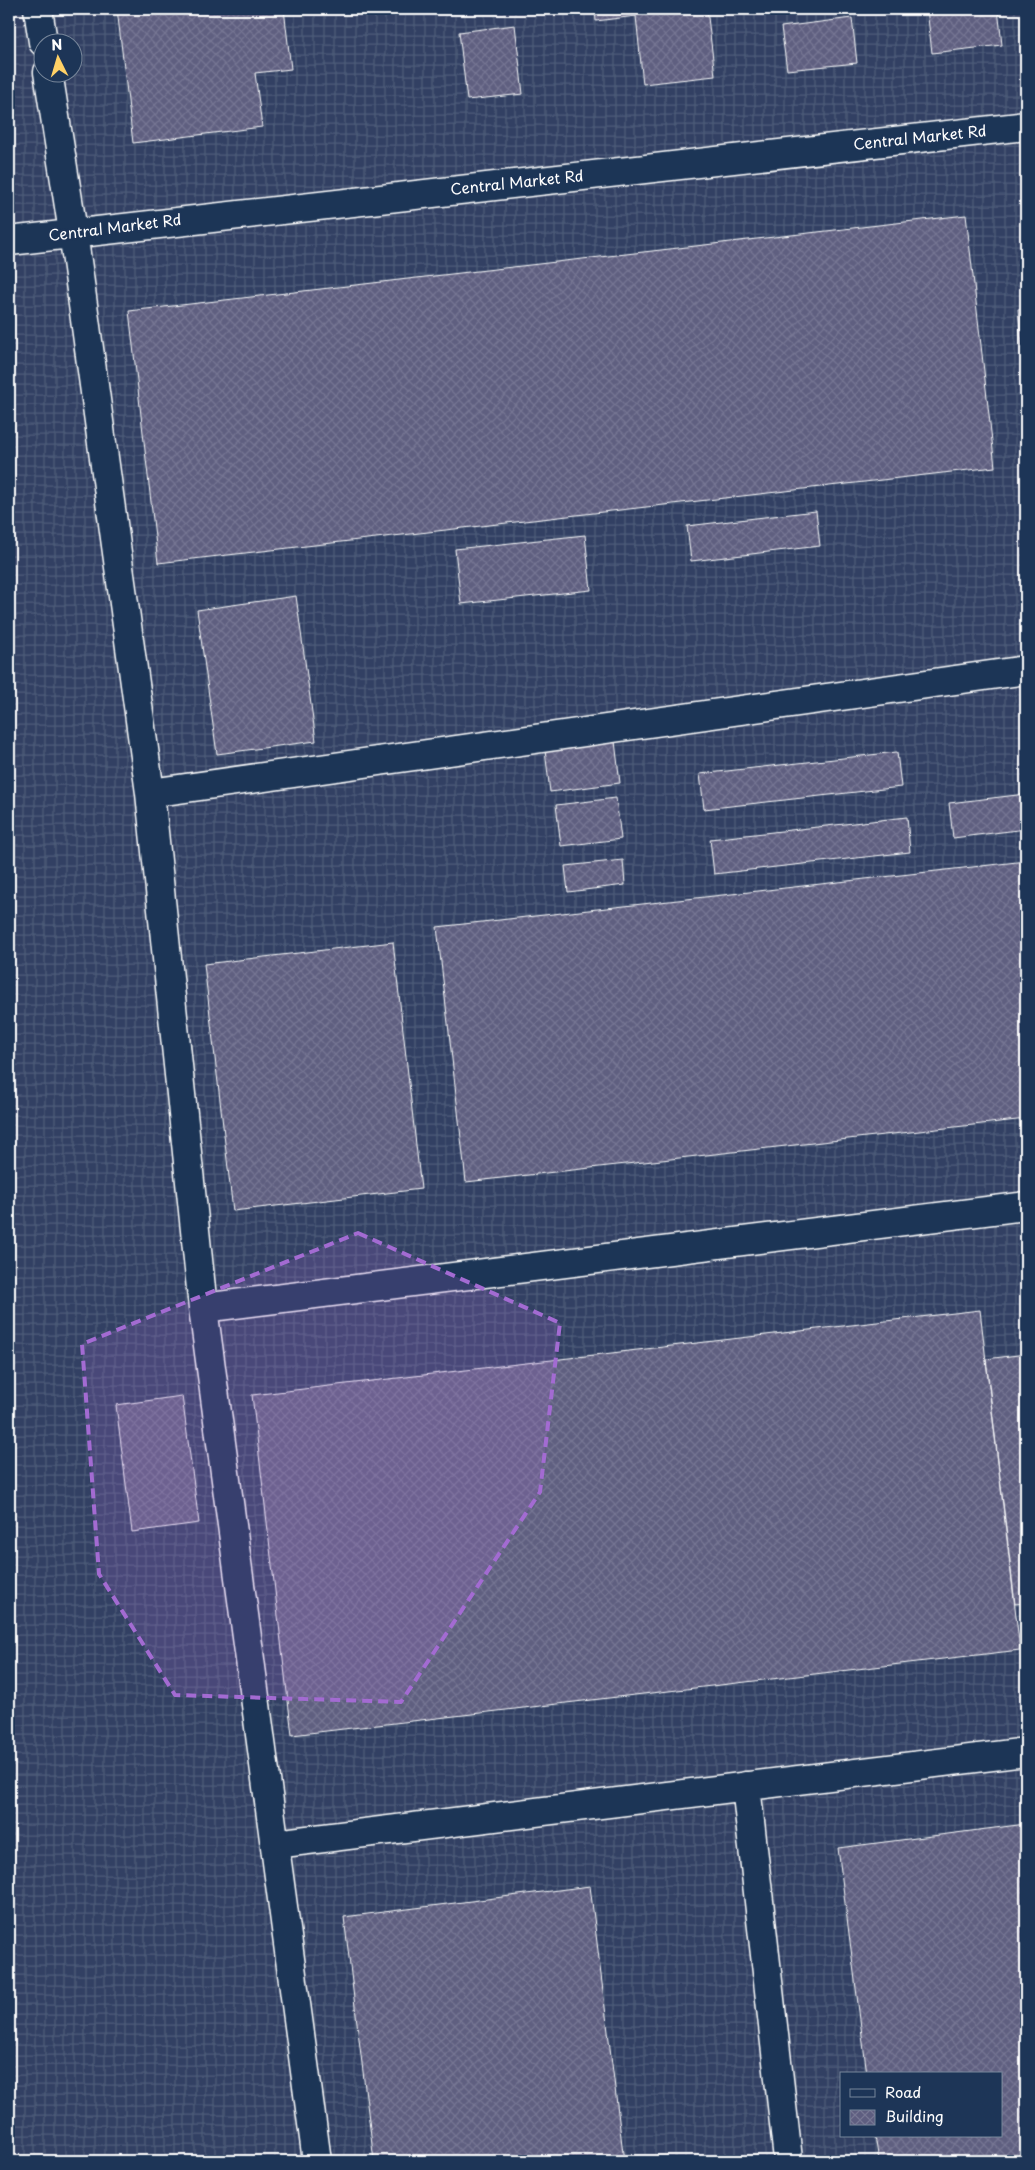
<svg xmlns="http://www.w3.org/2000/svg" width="1035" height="2170" font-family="'Playpen Sans',sans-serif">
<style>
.industrial{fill:url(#industrial-grid);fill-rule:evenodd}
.building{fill:url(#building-cross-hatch);stroke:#fff}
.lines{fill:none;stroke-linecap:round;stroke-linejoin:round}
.street-casing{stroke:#fff;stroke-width:31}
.street{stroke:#1d3557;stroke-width:28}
.marked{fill:#a36bd2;fill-opacity:0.2;stroke:#a36bd2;stroke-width:4;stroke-dasharray:10 6;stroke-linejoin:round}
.labels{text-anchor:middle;stroke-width:4.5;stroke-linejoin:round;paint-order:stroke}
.street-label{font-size:15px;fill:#fff;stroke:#1d3557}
</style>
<defs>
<pattern id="industrial-grid" width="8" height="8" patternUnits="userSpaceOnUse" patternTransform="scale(1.25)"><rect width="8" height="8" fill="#304163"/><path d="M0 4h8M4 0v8" fill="none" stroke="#4f5e7a"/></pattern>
<pattern id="building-cross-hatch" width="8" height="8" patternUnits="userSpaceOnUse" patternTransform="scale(1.25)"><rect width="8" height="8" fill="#5e5e80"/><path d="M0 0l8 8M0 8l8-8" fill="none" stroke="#767693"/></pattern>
</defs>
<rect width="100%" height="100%" fill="#1d3557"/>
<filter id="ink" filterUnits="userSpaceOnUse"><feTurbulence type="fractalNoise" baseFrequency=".02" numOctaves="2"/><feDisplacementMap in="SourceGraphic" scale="10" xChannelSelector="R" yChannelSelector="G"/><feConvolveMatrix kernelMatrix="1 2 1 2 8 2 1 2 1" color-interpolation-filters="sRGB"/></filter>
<g filter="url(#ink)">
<path class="industrial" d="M9,9h1017v2152h-1017zM42,42h30v30h-30zM841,2074h160v62h-160z"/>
<path class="building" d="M117,9h130l1,1 36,-1 7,60 -36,4 7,54 -129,16z
M595,9h112l8,67 -72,8 -7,-68 -40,5z
M927,9h71l4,36 -70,8z
M852,18l5,45 -70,7 -6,-43z
M515,25l8,69 -56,6 -8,-68z
M9,144l6,46 -6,1z
M966,215l29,252 -837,96 -29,-252z
M1026,308v88l-8,-87z
M816,511l4,35 -129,15 -4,-35z
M585,535l6,55 -130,14 -6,-55z
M296,596l20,145 -99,13 -20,-144z
M614,733l6,50 -70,9 -6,-50z
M897,752l4,35 -197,22 -4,-35z
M1026,794v35l-73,9 -4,-35z
M616,798l5,41 -60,7 -5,-41z
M907,817l3,35 -196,22 -4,-35z
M623,860l2,25 -57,7 -3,-26z
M1026,861v258l-560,63 -29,-255z
M393,942l28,247 -188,22 -29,-247z
M980,1310l40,340 -728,85 -40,-340z
M1026,1354v249l-11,1 -29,-245z
M182,1396l17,127 -67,9 -16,-127z
M1026,1824v337h-147l-4,-25h126v-62h-134l-29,-226z
M590,1886l34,275h-250l-30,-244z"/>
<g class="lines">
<g class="street-casing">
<path id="street" d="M38,9l5,33
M48,72l25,160 77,561 53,515 114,853
M9,241l1017,-115
M150,793l876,-123
M203,1308l823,-102
M746,1786l42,373
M275,1844l751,-92"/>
</g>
<use href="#street" class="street"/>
</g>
</g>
<path class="marked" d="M358,1233l202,90 -20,169 -139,210 -226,-7 -76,-121 -17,-230z"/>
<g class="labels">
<g class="street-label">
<text transform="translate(920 138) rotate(-6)" y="5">Central Market Rd</text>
<text transform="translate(517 183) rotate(-6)" y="5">Central Market Rd</text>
<text transform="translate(115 228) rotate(-7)" y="5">Central Market Rd</text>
</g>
</g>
<rect width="1035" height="2170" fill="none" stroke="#1d3557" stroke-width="30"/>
<rect x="15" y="15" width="1005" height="2140" fill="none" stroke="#fff" stroke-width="2" filter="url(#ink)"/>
<rect x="840" y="2072" width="162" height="65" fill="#1d3557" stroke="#77869a"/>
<rect x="850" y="2089" width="25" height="8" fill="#1d3557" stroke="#77869a"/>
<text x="885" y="2098" font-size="15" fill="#ffffff">Road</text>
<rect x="850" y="2110" width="25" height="15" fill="url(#building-cross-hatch)" stroke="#77869a"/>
<text x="885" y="2122" font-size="15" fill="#ffffff">Building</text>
<g transform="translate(58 58) rotate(355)"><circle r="24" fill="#1d3557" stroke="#77869a"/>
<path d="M0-4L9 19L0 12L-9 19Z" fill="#ffd166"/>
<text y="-8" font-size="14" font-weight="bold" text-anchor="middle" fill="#ffffff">N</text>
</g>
</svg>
